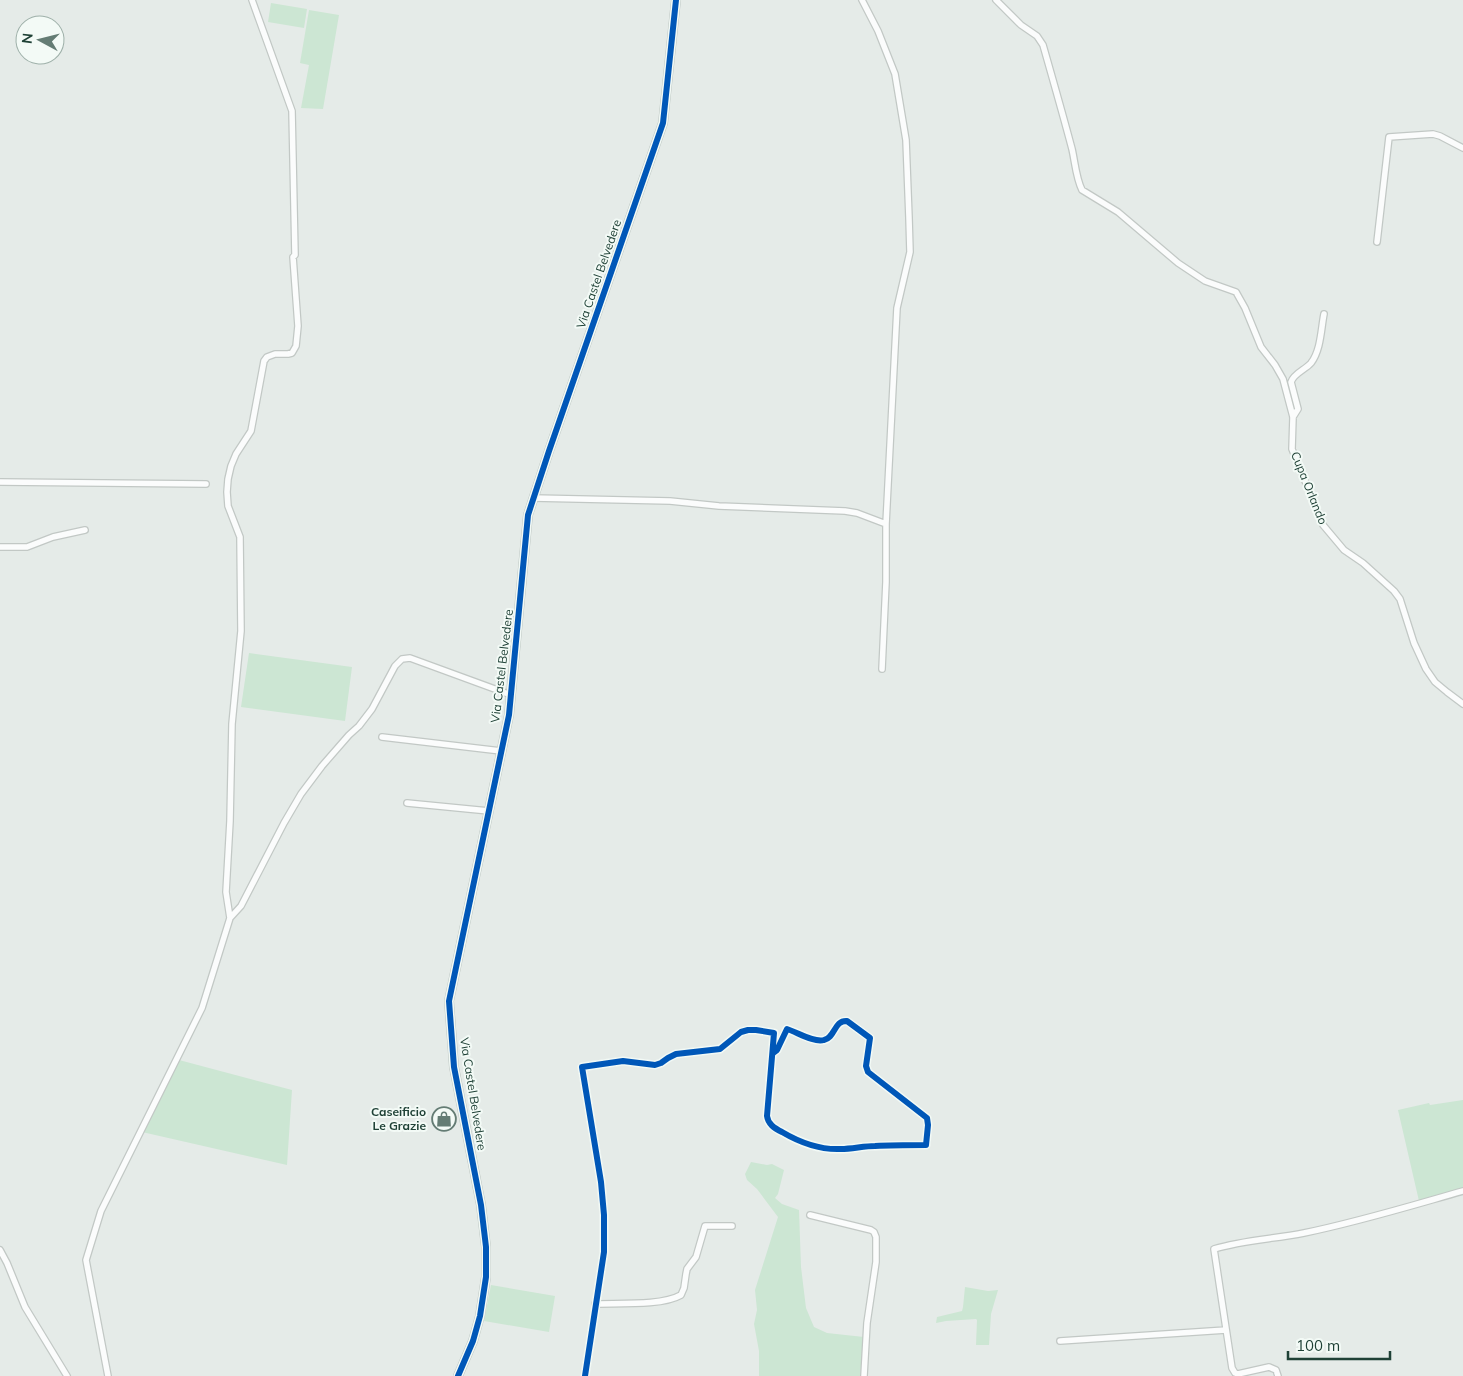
<svg xmlns="http://www.w3.org/2000/svg" width="1463" height="1376" font-family="Mulish,sans-serif">
<style>
.green{fill:#cce6d3}
.lines{fill:none;stroke-linecap:round;stroke-linejoin:round}
.street-casing{stroke:#c2c8c5;stroke-width:8}
.secondary-casing{stroke:#bec7c3;stroke-width:10}
.street{stroke:#fbfcfc;stroke-width:5.5}
.secondary{stroke:#fbfcfc;stroke-width:8}
.cycleway-casing{stroke:#f3faf6;stroke-width:9}
.cycleway{stroke:#0057b8;stroke-width:6}
.labels{text-anchor:middle;stroke-width:4;stroke-linejoin:round;paint-order:stroke}
.street-label{font-size:12px;fill:#1f4136;stroke:#f3faf6}
.poi-label{font-size:12px;font-weight:bold;fill:#1f4136;stroke:#f3faf6;text-anchor:end}
</style>
<rect width="100%" height="100%" fill="#e5ebe8"/>
<path class="green" d="M271,3l36,6 -3,19 -36,-6z
M309,10l30,5 -16,94 -22,-1 8,-43 -9,-2z
M249,653l103,14 -7,54 -104,-14z
M179,1060l113,30 -5,75 -145,-33z
M1463,1100v88l-44,13 -21,-91 31,-7 1,2z
M751,1162l16,3 5,-1 12,6 -6,24 -3,4 7,6 17,6 2,57 5,41 8,19 13,6 37,4 -4,39h-101v-25l-5,-27 3,-14 -2,-20 23,-73 -21,-28 -10,-9 -2,-6z
M491,1285l64,11 -6,36 -65,-11z
M965,1287l23,4 10,-1 -7,24 -2,31h-13l1,-25 -1,-1 -30,2 -10,2 1,-6 25,-6 1,-4z"/>
<g class="lines">
<g class="street-casing">
<path id="street" d="M862,0l16,31 17,43 11,66 3,78 1,34 -13,56 -11,216v58l-4,87
M996,0l25,25 16,11 6,9c10,35 20,70 29,104 3,13 4,29 10,41l36,22 60,51 27,18 31,11 9,16 16,39 14,18 8,14 10,38 -1,32 31,76 21,25 19,13 31,28 6,8 14,44 12,26 9,13 12,10 16,12
M1377,242l12,-105 44,-3 7,2 23,12
M1293,417l5,-8 -7,-27c3,-9 14,-12 20,-19 10,-13 10,-34 13,-49
M0,482l206,2
M533,498l137,3 49,5 126,5 12,2 29,11
M0,547h27l26,-10 32,-7
M382,737l119,14
M407,803l82,8
M230,918l-4,-26 4,-71 2,-97 9,-93 -1,-94 -12,-31 -1,-14 1,-13 3,-13 5,-12 15,-23 13,-70 3,-4 8,-3h13l4,-1 4,-7 2,-20 -5,-69 2,-2 -3,-144 -40,-111
M810,1215l61,15 3,2 2,5v25l-9,61 -3,53
M0,1250l7,13 18,44 42,69
M595,1304c23,-1 67,2 86,-9l3,-7 2,-14 1,-5 9,-12 9,-31h27
M1060,1341l166,-11
M108,1376l-22,-116 15,-49 101,-203 28,-90 11,-12 43,-83 17,-29 21,-28 27,-31 10,-9 13,-17 23,-43 7,-7 8,-1 101,37
M585,1376l19,-124v-37l-3,-33 -19,-115 41,-6 32,4 6,-2 7,-5 8,-4 44,-5 21,-17 7,-2h8l18,3 -7,83c1,8 7,12 15,16 17,10 38,18 59,17 11,0 23,-3 34,-3 17,-1 34,-1 51,-1l2,-20 -1,-7 -59,-46 -2,-6 4,-28 -23,-17c-13,-1 -12,17 -23,19 -10,3 -27,-8 -37,-11l-10,21 -4,3
M1278,1376l-2,-6 -7,-3 -31,7 -3,-1 -3,-5 -18,-119c29,-9 60,-10 90,-16 54,-11 106,-27 159,-42"/>
</g>
<g class="secondary-casing">
<path id="secondary" d="M458,1376l15,-35 7,-25 6,-39v-30l-5,-42 -27,-138 -5,-66 60,-286 19,-200 21,-64 114,-328 13,-123"/>
</g>
<use href="#street" class="street"/>
<use href="#secondary" class="secondary"/>
<g class="cycleway-casing">
<path id="cycleway" d="M458,1376l15,-35 7,-25 6,-39v-30l-5,-42 -27,-138 -5,-66 60,-286 19,-200 21,-64 114,-328 13,-123
M585,1376l19,-124v-37l-3,-33 -19,-115 41,-6 32,4 6,-2 7,-5 8,-4 44,-5 21,-17 7,-2h8l18,3 -7,83c1,8 7,12 15,16 17,10 38,18 59,17 11,0 23,-3 34,-3 17,-1 34,-1 51,-1l2,-20 -1,-7 -59,-46 -2,-6 4,-28 -23,-17c-13,-1 -12,17 -23,19 -10,3 -27,-8 -37,-11l-10,21 -4,3"/>
</g>
<use href="#cycleway" class="cycleway"/>
</g>
<defs>
<g id="shop-ring" transform="scale(1.25)"><circle r="9.5" fill="#f3faf6" stroke="#647c74" stroke-width="1.5"/><path d="M-5-2.5h2.3a2.7 3.5 0 0 1 5.4 0H5L5.5 6h-11ZM-1.5-2.5h3a1.5 2.3 0 0 0-3 0Z" fill="#647c74"/></g>
</defs>
<g fill-rule="evenodd">
<use href="#shop-ring" x="444" y="1119"/>
</g>
<g class="labels">
<g class="street-label">
<text transform="translate(599 274) rotate(-71)" y="4">Via Castel Belvedere</text>
<text transform="translate(1309 488) rotate(68)" y="4">Cupa Orlando</text>
<text transform="translate(502 666) rotate(-83)" y="4">Via Castel Belvedere</text>
<text transform="translate(473 1094) rotate(81)" y="4">Via Castel Belvedere</text>
</g>
<g class="poi-label">
<text x="426" y="1116">Caseificio<tspan x="426" dy="14">Le Grazie</tspan></text>
</g>
</g>
<g transform="translate(40 40) rotate(277)"><circle r="24" fill="#f3faf6" stroke="#9eb0a9"/>
<path d="M0-4L9 19L0 12L-9 19Z" fill="#647c74"/>
<text y="-8" font-size="14" font-weight="bold" text-anchor="middle" fill="#1f4136">N</text>
</g>
<path d="M1288 1351v8h102v-8" fill="none" stroke="#1f4136" stroke-width="2.5"/>
<text x="1296" y="1351" font-size="15" fill="#1f4136" stroke="#f3faf6" stroke-width="4" paint-order="stroke">100 m</text>
</svg>
